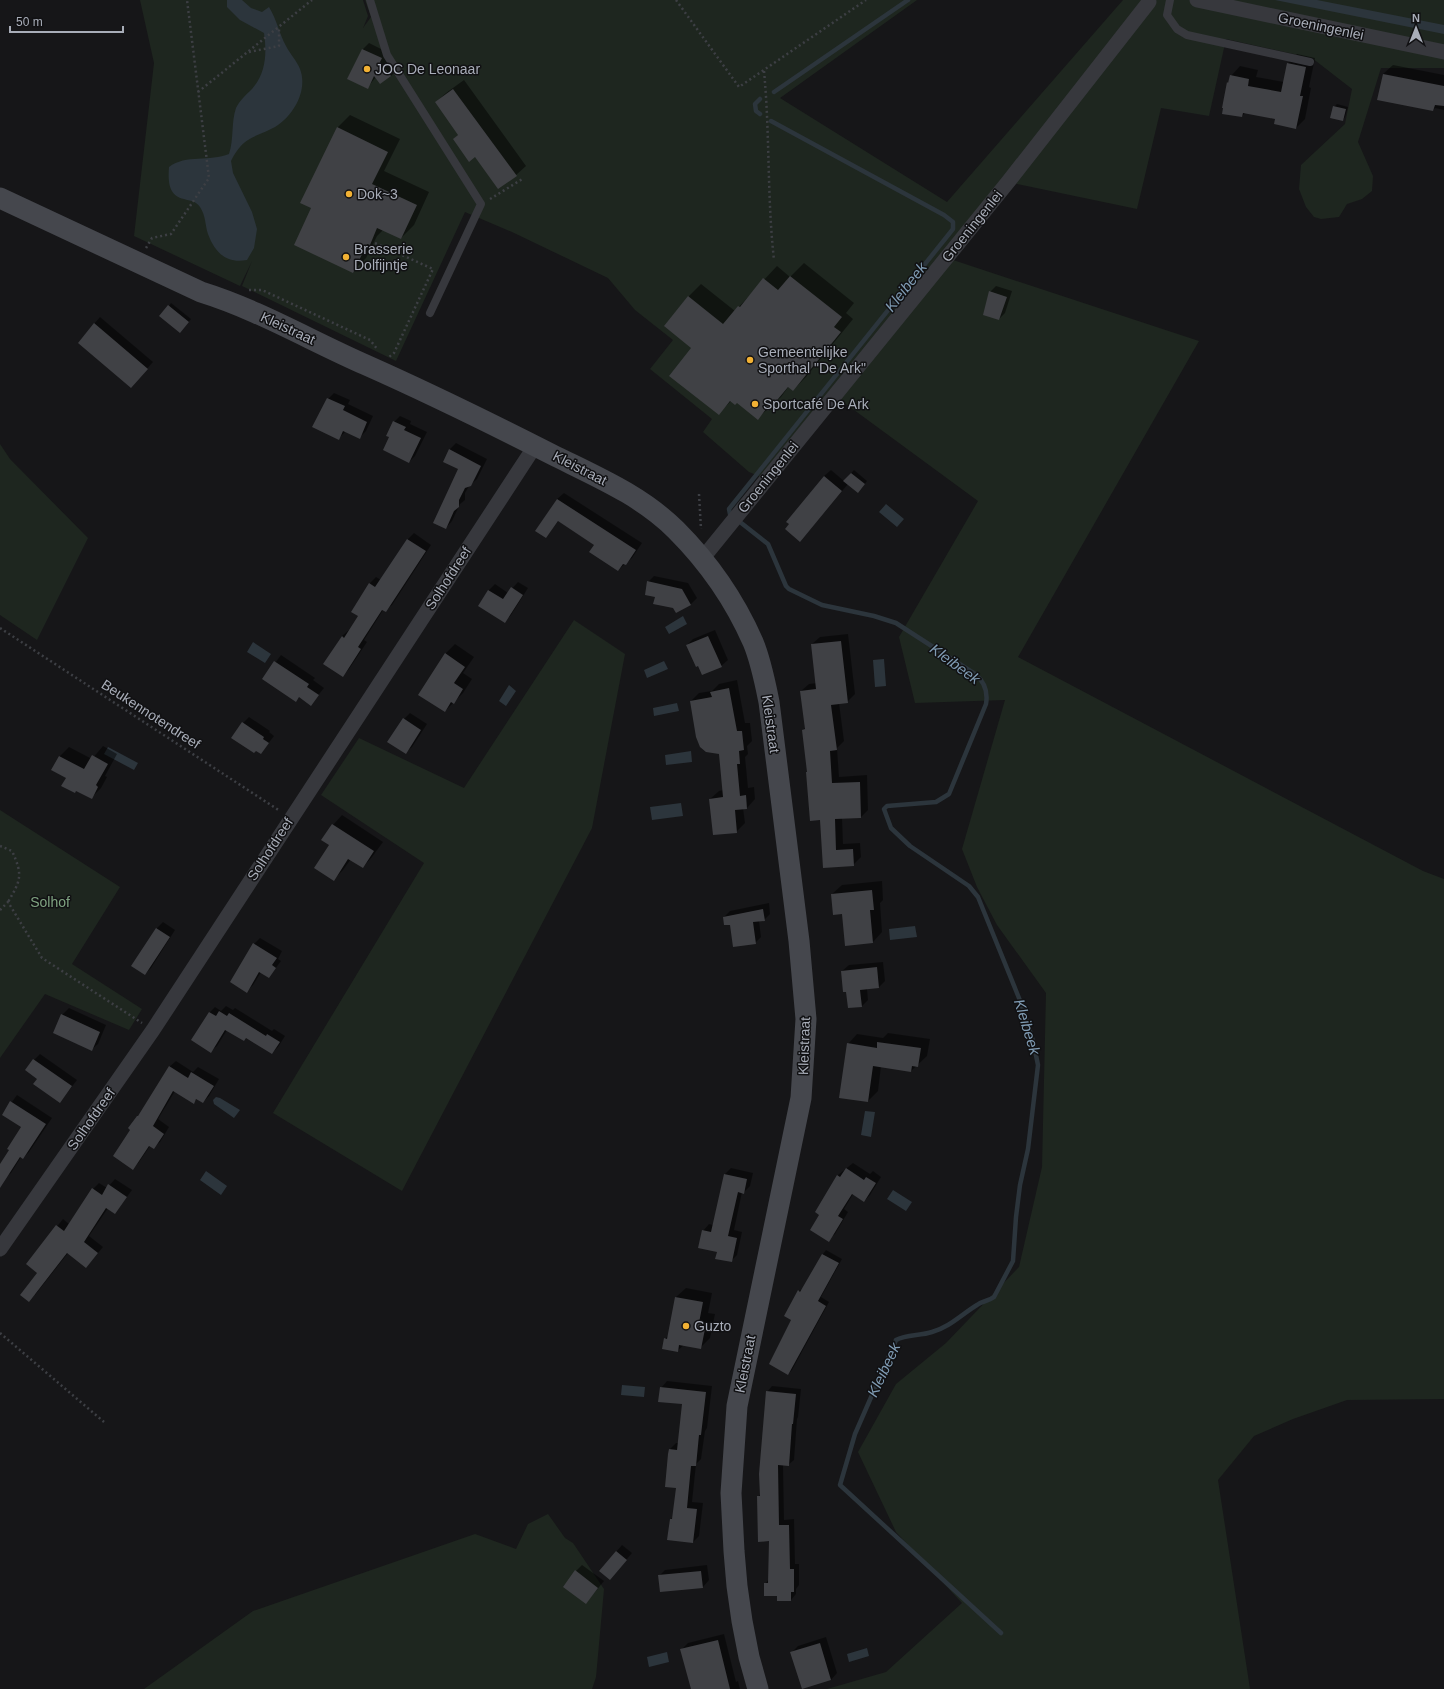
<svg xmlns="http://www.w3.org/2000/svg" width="1444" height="1689" font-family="Arial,sans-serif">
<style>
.green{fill:#1e261f}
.water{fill:#2c353c}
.shadow{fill:#0007}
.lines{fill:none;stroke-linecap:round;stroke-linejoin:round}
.stream{stroke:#2c353c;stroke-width:4.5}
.building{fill:#404145}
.path{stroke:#3d3f44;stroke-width:2.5;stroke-dasharray:2 3;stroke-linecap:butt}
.lane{stroke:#37383d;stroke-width:8}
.street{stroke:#37383d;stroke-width:15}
.secondary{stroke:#45474d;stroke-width:21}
.poi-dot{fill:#f2b134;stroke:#111113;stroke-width:1.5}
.labels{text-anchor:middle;stroke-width:3;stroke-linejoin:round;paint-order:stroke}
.street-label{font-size:14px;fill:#a8adb8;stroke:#111113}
.poi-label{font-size:14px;fill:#a8adb8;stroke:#111113;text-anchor:start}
.park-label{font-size:14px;fill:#7fa381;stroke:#111113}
.water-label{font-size:15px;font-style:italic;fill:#7f9bb3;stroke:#111113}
</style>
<rect width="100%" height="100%" fill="#161618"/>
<path class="green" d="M140,0h223l5,16 -5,12 8,-11 -6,-17h552l-137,98 167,104 176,-202h321v68h-63l-23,74 15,34 -1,15 -10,8 -15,5 -8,13 -18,2 -7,-2 -8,-10 -7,-18 2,-24 44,-41 7,-35 -40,-31 -86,-19 -17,77 -48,-8 -24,101 -129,-27 -61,76 252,83 -181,316 405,214 21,8v520l-97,1 -54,19 -39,17 -36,44 32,209h-423l59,-17 76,-69 -66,-71 -38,-80 38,-68 50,-41 73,-76 23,-100 4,-174 -49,-68 -20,-38 -15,-38 43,-149 -90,3 -16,-66 79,-136 -143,-105 -69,83 -17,-7 -46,-40 9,-13 -62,-50 23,-29 -38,-30 -27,-32 -96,-46 -47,-20 -69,149 -154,-75 10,-25 -12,25 -106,-50 20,-173z
M0,444l10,15 78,79 -51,102 -37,-25z
M574,620l51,34 -33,174 -190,363 -129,-78 151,-250 -103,-68 38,-57 105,50z
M0,810l120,77 -48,77 70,45 -13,21 -84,-36 -45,64z
M548,1514l17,24 8,5 31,46 -8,88 -4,12h-448l109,-78 222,-77 41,15 12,-25z"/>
<path class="water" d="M227,0h15l9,8 11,4 7,-5c8,13 10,26 17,39 4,8 11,15 14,23 8,21 -6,45 -22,56 -10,7 -21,9 -30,15 -8,5 -13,13 -17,21l2,12 19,39 5,17 -3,19 -7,12c-20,4 -32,-7 -39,-26 -3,-9 -2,-18 -8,-27 -4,-6 -10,-6 -16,-8 -16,-3 -16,-19 -15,-32 17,-13 41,-5 60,-13 5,-15 2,-32 7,-46 3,-7 11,-14 16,-19 14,-16 15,-36 12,-56l-24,-13 -13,-13z
M1275,0h42l127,25v9z
M886,504l18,15 -7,8 -18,-15z
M683,616l4,8 -18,10 -4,-7z
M253,642l18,12 -6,9 -18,-11z
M884,659l2,27 -11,1 -2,-27z
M664,661l4,8 -21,9 -3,-8z
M509,685l7,6 -10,15 -7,-5z
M677,703l2,8 -25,5 -1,-8z
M108,747l30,16 -4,7 -30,-16z
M691,751l1,11 -26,3 -1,-10z
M681,803l2,13 -31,4 -2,-13z
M915,926l2,11 -27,3 -1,-11z
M216,1097l4,1 20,12 -6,8 -20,-14 -1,-4z
M865,1111l10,1 -4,25 -10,-2z
M206,1171l21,15 -6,9 -21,-15z
M893,1190l19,12 -6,9 -19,-12z
M622,1385l23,2 -1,10 -23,-2z
M867,1648l2,8 -20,6 -2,-8z
M667,1652l2,10 -20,5 -2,-10z"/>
<path class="shadow" d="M369,43l18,9 10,18 -6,6 -15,1 -9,11 -19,-9 15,-30z
M1297,54l18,4 -6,29 2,1 -6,31 -9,9 -20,-10 -30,-6 -4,4 -14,-33 3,-7 9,-10 18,4 -2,7 28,5 4,-19z
M1393,65l51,10v35l-9,-2 -2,2 -50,-36z
M464,80l62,86 -10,9 -41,-19 -21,-17 5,-5 -23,-32 10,-9z
M1337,104l11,3 -3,10 -2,3 -9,-13z
M350,115l50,24 -16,32 45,21 -15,33 -13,13 -18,-8 -6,6 -11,22 -13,13 -41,-64 25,-79z
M804,263l50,40 -8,10 7,6 -47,58 -13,13 -4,-4 -8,11 -23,21 -21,-16 -6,-1 -13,13 -25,-66 -5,-51 13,-13 34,27 42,-45 13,11z
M996,286l16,5 -7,22 -6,6 -9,-27z
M171,303l20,16 -8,10 -14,-23z
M100,317l53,45 -16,18 -43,-56z
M334,393l16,7 -2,4 25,12 -7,15 -6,6 -14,-6 -7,7 -11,-39z
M400,416l11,5 -1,3 17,8 -12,24 -6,6 -18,-25 3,-15z
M456,443l31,16 -10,20 -8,7 -4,7v7l-5,4 -8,17 -6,7 13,-59 -15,-7 6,-13z
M831,470l13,11 10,-11 13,11 -6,8 -13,-5 -42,50 18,-58z
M564,493l78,50 -10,15 -14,12 -22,-26 -37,-24 -13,17 -9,-7 20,-31z
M414,533l17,12 -39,60 -7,6 -2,-1 -19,30 3,2 -18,27 -6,6 -18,-12 17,-27 7,-6 1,1 10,-15 -8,-5 18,-28 6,-6 5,3 26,-40z
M654,576l34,7 9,15 -6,6 -14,7 -3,-4 -18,-11 -8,-14z
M518,582l10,6 -17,27 -7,7 -25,-17 10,-15 6,-6 13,9z
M715,630l13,30 -7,6 -34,-21 6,-6z
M848,634l7,60 -8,8 -8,1 5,38 -7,7 2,29 28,-2 1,35 -7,7 -19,1 1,26 17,-1 1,14 -8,8 -29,2 -3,-48 -13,-48 -5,-41 3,-3 -5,-36 8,-7 8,-1 -5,-39 8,-7z
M455,644l19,13 -11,16 9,6 -9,14 -18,18v-57z
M281,655l34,23 -2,2 11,8 -13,16 -12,-8 -36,-17z
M737,680l8,43h5l2,18 -5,5 1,8 -3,3 3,31 6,-1 1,12 -8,9h-4l2,15 -9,9 -26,-33 9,-8 4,-1 -3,-36 -29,-53 8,-8 13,-2 7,-7z
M410,713l17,11 -15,23 -7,6 -1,-34z
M249,717l21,14 -1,1 5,4 -13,17 -18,-30z
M103,746l14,8 -12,22 2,1 -6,11 -10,10 -24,-20 -15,-8 8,-14 9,-9 23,12z
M342,815l41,27 -11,15 -9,10 -12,-8 -8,11 -10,10 -2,-35 2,-20z
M882,881l1,19 -3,3 2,29 -9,10 -30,-29 -11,-19 10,-9z
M769,903l1,11 -6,6 -5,1 2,16 -6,6 -31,-26 6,-6z
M163,922l12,8 -24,38 -6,6 -13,-8 25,-38z
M260,938l22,13 -4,8 3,2 -12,16 -8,-5 -8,13 -6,6 7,-47z
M883,962l2,19 -6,6 -12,2 1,11 -6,6 -15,-15 -5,-20 7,-6z
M226,1006l7,4 2,-2 37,23 2,-2 11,7 -7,11 -6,6 -25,-16 -20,-7 -10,16 -6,5 -2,-38 6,-6 6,4z
M69,1008l37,17 -8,19 -7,6 -37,-17 8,-18z
M888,1033l42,6 -3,17 -16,15 -30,-5 -3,25 -10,10 -20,-57 9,-10 26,4z
M40,1054l37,26 -17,22 -22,-23 -4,-19z
M176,1061l17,11 5,-5 21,12 -10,17 -6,6 -6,-3 -4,3 -18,-11 -17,28 11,8 -9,15 -7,6 -3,-2 -11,16 -6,7 -1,-39 6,-14 4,-4 27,-45z
M17,1095l35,23 -23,34 -6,6 -2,-1 -10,16 -7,6 -4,-2v-11l23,-39 -20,-13z
M853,1163l17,11 3,-3 8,6 -11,18 -6,6 -11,-7 -9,15 4,3 -13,22 -7,6 -7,-26 -5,-2 22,-37z
M731,1168l22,5 -3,13 -6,6h-2l-8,38 8,2 -5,23 -6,6 -13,-10 -15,-20 6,-7 4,1 12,-51z
M115,1179l17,11 -17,23 -7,-5 -19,28 14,11 -17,20 -18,-14 -33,42 3,-22 -11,-9 36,-45 6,5 24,-35 6,-6 8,5z
M826,1250l16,9 -21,38 8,5 -37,68 -4,4 4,-54 -7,-4 14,-25 5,-3 19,-34z
M686,1288l26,5 -4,20 7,1 -5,24 -10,10 -16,-3 -7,6 -12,-12 4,-4 7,-38z
M667,1381l45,5 -5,42 -2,3 -4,28 -5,5 -4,38 11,1 -4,33 -6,6 -22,-23 3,-3 3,-29 -7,-38 6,-6h3l4,-40 -22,-15z
M772,1386l29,3 -3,28 -1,2 -3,41 -6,5h-5l1,55 10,-1 1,45h4v21l-3,4v5l-5,6 -13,-5 -13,-11 4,-5 1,-39 -12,-43 3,-3 6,-102z
M622,1545l10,8 -16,19v-20z
M582,1565l22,16 -18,22 -10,-32z
M707,1565l2,15 -6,7 -44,-11 6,-6z
M724,1634l12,48 2,-1 2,8h-38l-21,-39 7,-7z
M826,1637l11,36 -6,7 -39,-28 6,-6z"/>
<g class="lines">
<path class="stream" d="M774,92l134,-92
M760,99l-5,5 1,7 4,3
M730,514l-1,-5 224,-280v-7l-9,-7 -173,-94
M740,522l28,22 18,42 3,3 33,16 52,11 22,7 79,51c10,8 13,18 11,30l-37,90 -13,8 -49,4 -3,3 7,19 19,18 59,40 9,11 43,106 12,38 5,24 -10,84 -8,36 -4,32 -3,44 -19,36c-5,4 -12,4 -17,8 -15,9 -27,22 -45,27 -12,4 -26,2 -36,8l-41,94 -15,51 161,148"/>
</g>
<path class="building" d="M362,49l20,9 -2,4 11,14 -11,8 -6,-8 -6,13 -21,-10z
M1287,63l19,4 -6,29h3l-7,33 -22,-5 1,-5 -32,-6 -1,4 -20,-3 1,-6h-1l5,-26 1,1 2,-8 19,4 -1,7 33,6z
M1383,74l61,12v20l-9,-1 -2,6 -56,-11z
M453,89l64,87 -19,13 -23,-32 -6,5 -16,-23 5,-4 -23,-33z
M1333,106l13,3 -3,12 -13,-3z
M337,127l51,25 -16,32 45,21 -16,34 -24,-11 -7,17 -3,-1 -14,29 -59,-28 17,-37 -11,-5z
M790,276l52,41 -8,10 7,5 -48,59 -5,-4 -20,24 -2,-2 -8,11 -21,-17 -2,2 -5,-4 -11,14 -50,-39 22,-28 -27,-22 24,-30 35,28 15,-18 2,1 23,-29 15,12z
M989,291l18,6 -8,23 -16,-5z
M168,305l21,17 -9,11 -21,-17z
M94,323l54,46 -17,19 -53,-45z
M327,398l18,8 -2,4 24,12 -7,17 -17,-8 -4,9 -27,-13z
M393,421l13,6 -2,3 17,8 -12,25 -26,-13 6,-13 -3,-1z
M449,449l32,17 -10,20 -6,2 -6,12v7l-5,4 -8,18 -13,-6 25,-54 -15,-7z
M851,473l14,11 -7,9 -15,-12z
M824,476l18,15 -42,51 -15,-13 4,-5 -3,-2z
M557,499l79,51 -10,15 -3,-1 -5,7 -29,-19 5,-7 -36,-24 -12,17 -11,-7z
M407,539l19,12 -40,61 -4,-2 -24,37 3,2 -18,28 -20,-13 19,-28 2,2 14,-22 -7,-4 18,-29 6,4z
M647,581l35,8 9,16 -15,8 -3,-5 -20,-4 2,-7 -10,-2z
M511,587l12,8 -18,28 -27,-17 10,-16 15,9z
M708,636l14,31 -20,8 -4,-9 -2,1 -10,-22z
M841,641l7,62 -17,2 6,45 -7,1 2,32 28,-1 1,36 -26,1 1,31 17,-1 1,17 -31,2 -3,-48 -10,1 -4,-49h1l-5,-42 3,-1 -5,-38 16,-2 -5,-45z
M445,653l20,14 -11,16 9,6 -9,15 -3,-2 -6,10 -27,-17z
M274,661l35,23 -2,3 12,8 -8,11 -12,-9 -3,5 -34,-23z
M729,688l8,43h5l2,19 -5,1 1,13h-3l3,32 6,-1 1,14 -12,1 2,23 -24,2 -4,-36 14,-2 -4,-43 -13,-2 -6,-5 -4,-10 -6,-36 22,-4 -2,-5z
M403,718l18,12 -15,24 -19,-12z
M242,722l22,15 -1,2 6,4 -8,11 -5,-3 -2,2 -23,-15z
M92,755l16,9 -12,21 2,2 -6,12 -16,-8 -1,2 -14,-7 5,-8 -15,-8 8,-14 25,13z
M332,824l42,27 -11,17 -15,-9 -14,22 -20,-13 15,-23 -8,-5z
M872,890l2,20h-4l3,33 -28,3 -3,-32 -9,1 -2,-21z
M763,909l2,12 -12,1 3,22 -23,3 -3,-22h-6l-1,-8z
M156,928l14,9 -25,38 -14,-9z
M253,943l24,15 -5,7 4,3 -7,10 -10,-6 -12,21 -17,-11z
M877,967l2,21 -19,2 2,17 -14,1 -2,-16h-3l-2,-21z
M219,1011l8,5 2,-3 37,23 1,-2 13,8 -8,12 -26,-16 -2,3 -19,-11 -14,23 -20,-13 18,-28 7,4z
M61,1014l39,18 -8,19 -39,-18z
M877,1042l44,6 -3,19 -6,-1 -1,6 -38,-6 -5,36 -29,-4 8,-55 30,5z
M33,1059l39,27 -12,17 -27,-19 4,-5 -12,-9z
M169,1066l19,12 3,-6 23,14 -11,17 -7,-4 -2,5 -21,-13 -20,35 11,8 -10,15 -5,-3 -16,24 -20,-14 17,-26 -2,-2 9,-12h1z
M10,1101l36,23 -23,35 -3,-2 -20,31v-24l9,-14 -2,-1 14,-22 -19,-12z
M846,1168l18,12 2,-3 10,6 -12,19 -12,-8 -14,22 5,3 -14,23 -19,-12 9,-15 -4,-3 22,-37 3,2z
M724,1174l23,5 -3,15 -6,-2 -10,44 9,2 -5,24 -17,-3 2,-7 -19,-4 4,-18 9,2z
M108,1184l19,13 -12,17 -9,-6 -22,34 14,11 -12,15 -19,-15 -38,49 -9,-7 17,-22 -11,-9 30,-39 8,6 28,-43 10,7z
M822,1254l17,9 -21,38 8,5 -38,69 -19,-11 22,-44 -7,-4 14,-26 2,2z
M675,1297l28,5 -4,21 7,1 -5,25 -22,-4 -1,7 -16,-3 2,-11 3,1z
M660,1387l46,5 -5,43h-2l-3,31h-5l-4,42 10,1 -4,34 -26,-3 3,-21h2l4,-31 -11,-1 3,-33 1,-5 8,1 5,-46 -24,-2z
M766,1391l30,3 -3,30h-1l-3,42 -11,-1 1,60h10l1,44h4v23h-3v9h-14v-5h-13v-13h4l1,-42 -11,1 -1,-46h3l-1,-22z
M616,1551l11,9 -17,20 -11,-9z
M575,1570l23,18 -12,16 -23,-17z
M701,1571l2,17 -43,4 -2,-17z
M718,1640l12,49h-39l-11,-40z
M820,1643l11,37 -29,9 -12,-37z"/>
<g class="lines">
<path class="path" d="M676,0l63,87 127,-87
M249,52l30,-6v-19
M764,71c6,63 3,126 10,189
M198,92l114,-92
M490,199l34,-21
M375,243l58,26 -39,84 -5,4
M146,248l6,-10 19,-4 38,-56 -22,-178
M249,290h13l108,50 8,10
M699,494l2,35
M0,628l280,183
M0,846l12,5c11,24 9,29 -4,51
M0,910l8,-8 34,56 100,65
M0,1333l104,89"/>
<path class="lane" d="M370,0l17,55 94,149 -51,109
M1170,0l-3,15 10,14 10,6 123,27"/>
<path class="street" d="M1197,0l247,52
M702,559l306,-377 141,-180
M0,1249l153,-219 382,-584"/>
<path class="secondary" d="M0,198l201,94c58,18 110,49 165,73 63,28 124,58 185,89 44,22 90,41 125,76 32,32 59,71 77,112 8,19 12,40 16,60l30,239 7,78 -5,79 -64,308 -6,87 3,58 3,35 5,35 7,36 9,32"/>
</g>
<g class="poi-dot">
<circle cx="367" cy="69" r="4"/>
<circle cx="349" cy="194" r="4"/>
<circle cx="346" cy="257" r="4"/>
<circle cx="750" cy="360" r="4"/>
<circle cx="755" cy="404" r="4"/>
<circle cx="686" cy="1326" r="4"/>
</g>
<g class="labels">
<g class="street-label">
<text transform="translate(1321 26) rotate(12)" y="5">Groeningenlei</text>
<text transform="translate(972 226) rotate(-51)" y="5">Groeningenlei</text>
<text transform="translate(288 328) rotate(25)" y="5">Kleistraat</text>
<text transform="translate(580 468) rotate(27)" y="5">Kleistraat</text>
<text transform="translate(768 477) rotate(-51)" y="5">Groeningenlei</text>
<text transform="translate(448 578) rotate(-57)" y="5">Solhofdreef</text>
<text transform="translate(151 714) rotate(33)" y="5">Beukennotendreef</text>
<text transform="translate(771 724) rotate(82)" y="5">Kleistraat</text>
<text transform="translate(270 849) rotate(-57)" y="5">Solhofdreef</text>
<text transform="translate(804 1046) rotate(-88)" y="5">Kleistraat</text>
<text transform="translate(91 1119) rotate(-55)" y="5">Solhofdreef</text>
<text transform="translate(745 1364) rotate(-79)" y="5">Kleistraat</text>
</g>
<g class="poi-label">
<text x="375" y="74">JOC De Leonaar</text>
<text x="357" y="199">Dok~3</text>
<text x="354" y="254">Brasserie<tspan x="354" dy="16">Dolfijntje</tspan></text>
<text x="758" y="357">Gemeentelijke<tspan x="758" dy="16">Sporthal "De Ark"</tspan></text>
<text x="763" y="409">Sportcafé De Ark</text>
<text x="694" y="1331">Guzto</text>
</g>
<g class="park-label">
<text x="50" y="907">Solhof</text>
</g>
<g class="water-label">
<text transform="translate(906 287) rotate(-52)" y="5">Kleibeek</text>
<text transform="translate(955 664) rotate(36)" y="5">Kleibeek</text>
<text transform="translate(1027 1027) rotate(73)" y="5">Kleibeek</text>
<text transform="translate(884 1370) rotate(-65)" y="5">Kleibeek</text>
</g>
</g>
<g transform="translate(1416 28)" stroke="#111113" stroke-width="3" paint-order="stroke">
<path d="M0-3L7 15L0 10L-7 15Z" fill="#a8adb8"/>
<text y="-6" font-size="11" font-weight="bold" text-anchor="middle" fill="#a8adb8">N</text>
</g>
<path d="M10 26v6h113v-6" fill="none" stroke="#a8adb8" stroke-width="2"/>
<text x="16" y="26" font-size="12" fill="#a8adb8" stroke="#111113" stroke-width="3" paint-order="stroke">50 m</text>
</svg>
